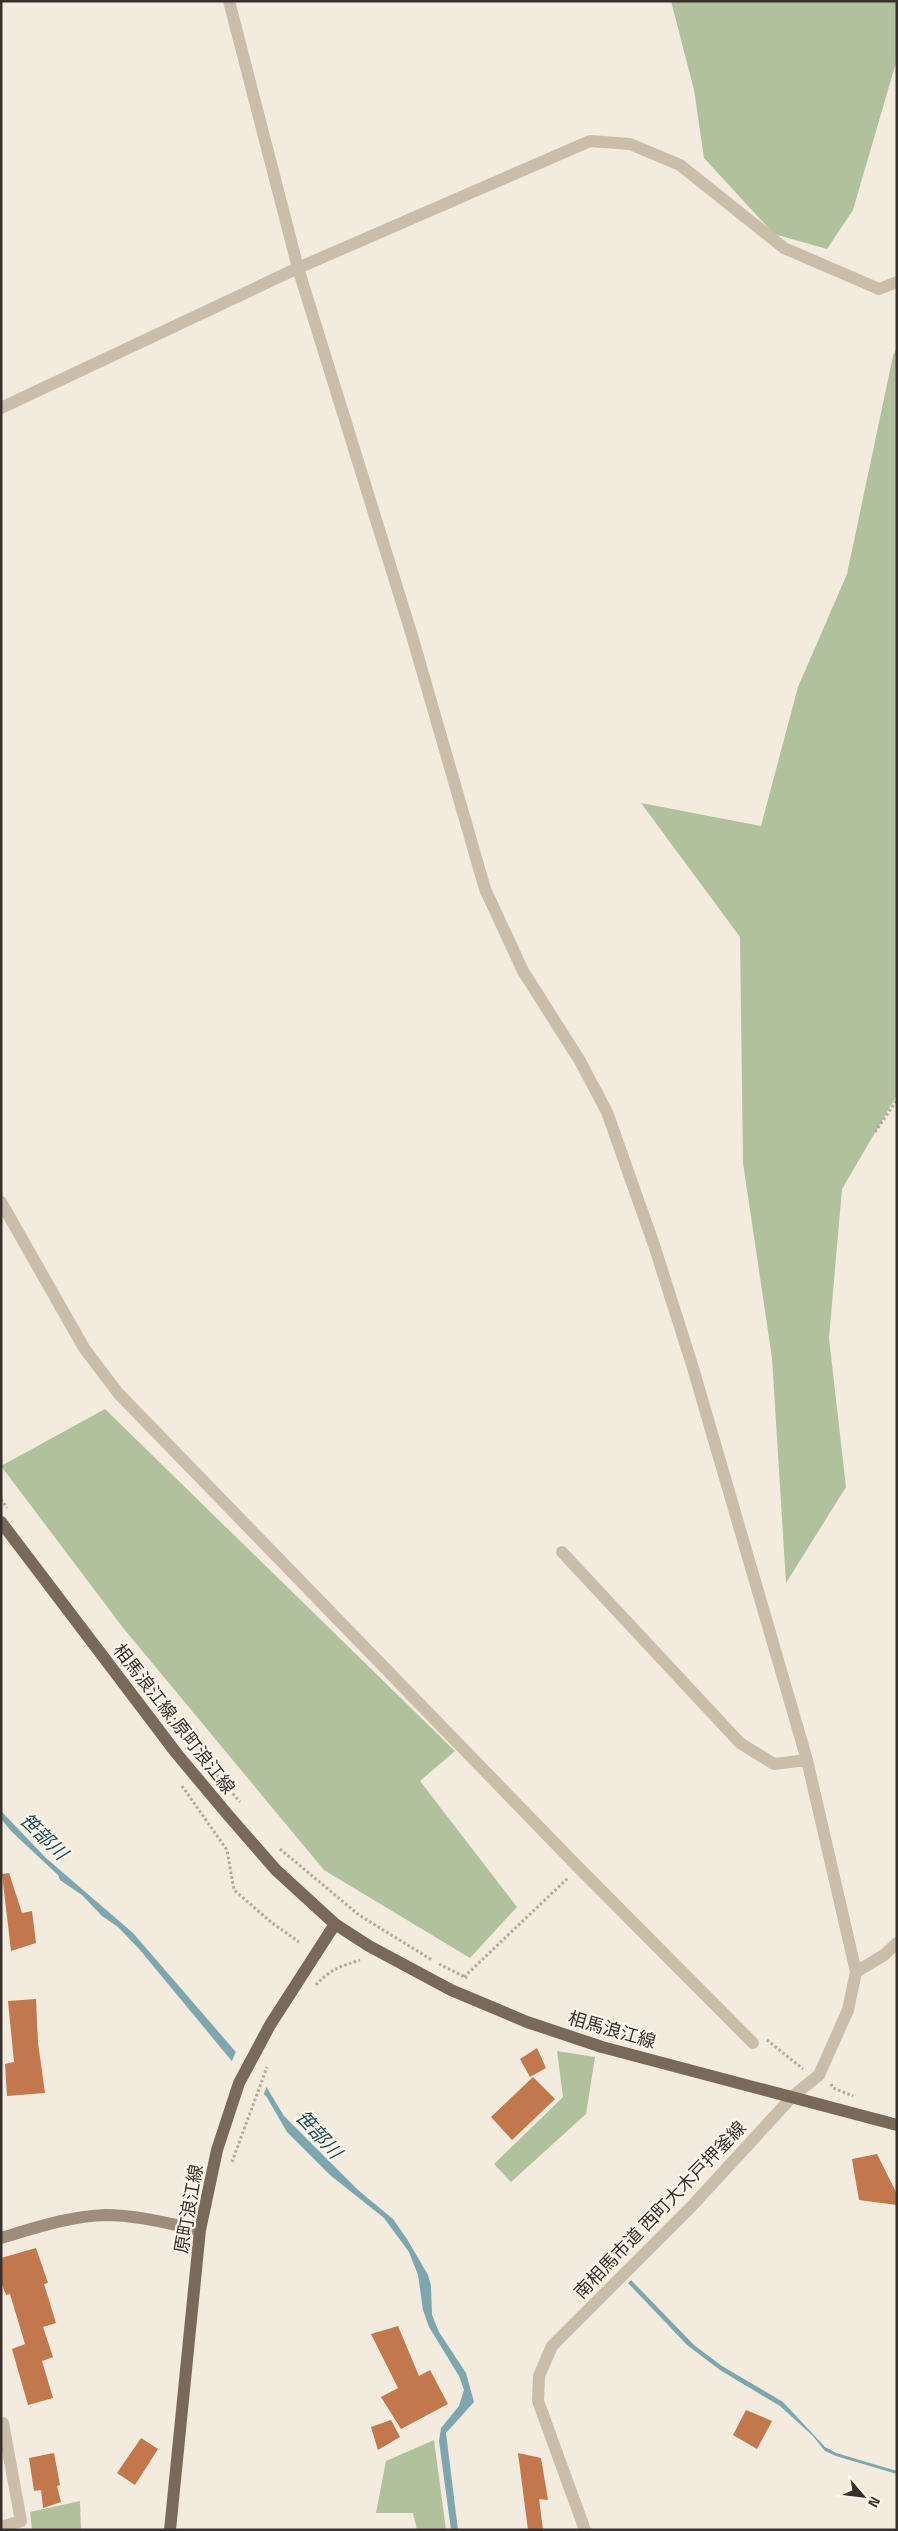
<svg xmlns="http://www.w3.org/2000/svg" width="898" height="2531" font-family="'Titillium Web','Noto Sans JP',sans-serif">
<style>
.green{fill:#b1c19e}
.water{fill:#7ea6ae}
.pier{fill:#f2ebde}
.building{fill:#c2774c}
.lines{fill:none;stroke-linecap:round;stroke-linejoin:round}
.path{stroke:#b6a794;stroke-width:3;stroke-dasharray:2.5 2.5;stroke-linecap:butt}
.street{stroke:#cabdaa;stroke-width:12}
.secondary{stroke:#9e8c7c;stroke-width:12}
.primary{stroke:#79695b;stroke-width:12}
.labels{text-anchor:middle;stroke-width:4.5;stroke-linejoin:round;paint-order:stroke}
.street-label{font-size:18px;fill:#38302a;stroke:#faf5eb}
.water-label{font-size:19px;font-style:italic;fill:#204e58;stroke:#faf5eb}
</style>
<rect width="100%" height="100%" fill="#f2ebde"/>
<path class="green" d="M671,1h226v58l-44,151 -26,39 -53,-15 -70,-76 -10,-68z
M897,347v748l-55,94 -13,149 17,149 -60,96 -14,-225 -29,-195 -3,-226 -99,-134 120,23 37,-139 49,-113 46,-218z
M105,1409l350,342 -35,30 97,126 -47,51 -146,-88 -200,-241 -123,-163z
M557,2051l38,6 -9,57 -75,68 -17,-18 69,-67z
M434,2440l12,90h-29l-4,-17h-37l10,-52z
M80,2501l1,29h-49l-2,-18z"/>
<path class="water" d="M1,1811l45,47 87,75 134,155 17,28 74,74 35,29 14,20 21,36 3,11 1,29 7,17 27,41 8,29 -28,31 12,97h-7l-12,-89 2,-13 18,-22 5,-16 -5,-14 -30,-49 -6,-17 -5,-35 -9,-23 -25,-34 -54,-43 -43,-43 -21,-36 -12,-8 -114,-138 -22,-23 -16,-11 -20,-21 -22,-15 -2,-5 -46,-43 -11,-13z
M631,2280l63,65 28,21 61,36 42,45 11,6 61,18v3l-61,-18 -11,-5 -12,-15 -33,-30 -60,-36 -33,-25 -59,-62z"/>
<path class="pier" d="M237,2049l30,36 -4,12 -11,-7 -21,-27z"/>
<path class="building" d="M9,1873l13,40 10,-2 4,32 -25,8 -9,-77z
M36,1999l2,44 7,50 -38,3 -2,-32 9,-2 -6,-61z
M537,2048l9,20 -16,9 -10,-18z
M533,2077l22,22 -43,41 -21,-23z
M877,2154l20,40v11l-38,-5 -7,-41z
M36,2248l12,35 -4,1 12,39 -13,4 10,30 -11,4 11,37 -25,7 -16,-56 13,-5 -15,-50 -4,1 -5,-13v-24z
M398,2326l21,50 11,-6 18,34 -47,25 -20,-32 17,-9 -27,-54z
M746,2410l26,11 -15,28 -24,-14z
M391,2420l9,17 -22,13 -7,-23z
M141,2438l17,11 -23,36 -18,-12z
M54,2453l6,32 -3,1 4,16 -18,6 -2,-18 -7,1 -5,-33z
M518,2453l23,5 7,42 -9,-1 4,31h-15z"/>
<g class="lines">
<path class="path" d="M875,1132l22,-32
M1,1499l6,9
M182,1732l19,24
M210,1767l30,35
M182,1786l45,64 7,40 37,32 28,20
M280,1849l79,66 73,45
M439,1964l28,14
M464,1977l104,-99
M316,1985c13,-15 25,-19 44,-25
M767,2040l36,29
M831,2084l2,4 20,8
M232,2162l35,-95"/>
<path class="street" d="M229,1l69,267 115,371 72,250 38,82 57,90 27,51 47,133 39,123 114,392 49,212
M1,408l297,-140 292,-127 40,3 50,21 104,83 95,41 18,-7
M1,1202l83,146 34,45 461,475 174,175
M562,1552l178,191 34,21 33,-4
M1,2424l2,-1 18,98 -20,6
M585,2530l-47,-129 1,-25 13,-30 139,-139 102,-111 26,-21 29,-65 8,-38 28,-17 13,-12"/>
<path class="secondary" d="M1,2238c34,-10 69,-22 105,-23 31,0 64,9 94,15"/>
<path class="primary" d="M1,1522l176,232 51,61 48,55 59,54 34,22 82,44 76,32 75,25 295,78
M170,2530l30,-300 17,-80 22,-67 31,-58 65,-101"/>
</g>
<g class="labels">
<g class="street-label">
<text transform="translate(174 1719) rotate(52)" y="6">相馬浪江線;原町浪江線</text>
<text transform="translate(612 2030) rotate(16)" y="6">相馬浪江線</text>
<text transform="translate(189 2209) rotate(-80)" y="6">原町浪江線</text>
<text transform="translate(660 2210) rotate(-46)" y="6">南相馬市道 西町大木戸押釜線</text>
</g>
<g class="water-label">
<text transform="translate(44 1836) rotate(44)" y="7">笹部川</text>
<text transform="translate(319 2134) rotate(48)" y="7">笹部川</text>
</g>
</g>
<rect width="898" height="2531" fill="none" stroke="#38302a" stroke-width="5"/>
<g transform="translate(863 2496) rotate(118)" stroke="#faf5eb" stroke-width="4" paint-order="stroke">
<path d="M0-4L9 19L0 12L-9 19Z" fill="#38302a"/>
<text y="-8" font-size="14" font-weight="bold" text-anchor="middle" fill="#38302a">N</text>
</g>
</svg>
